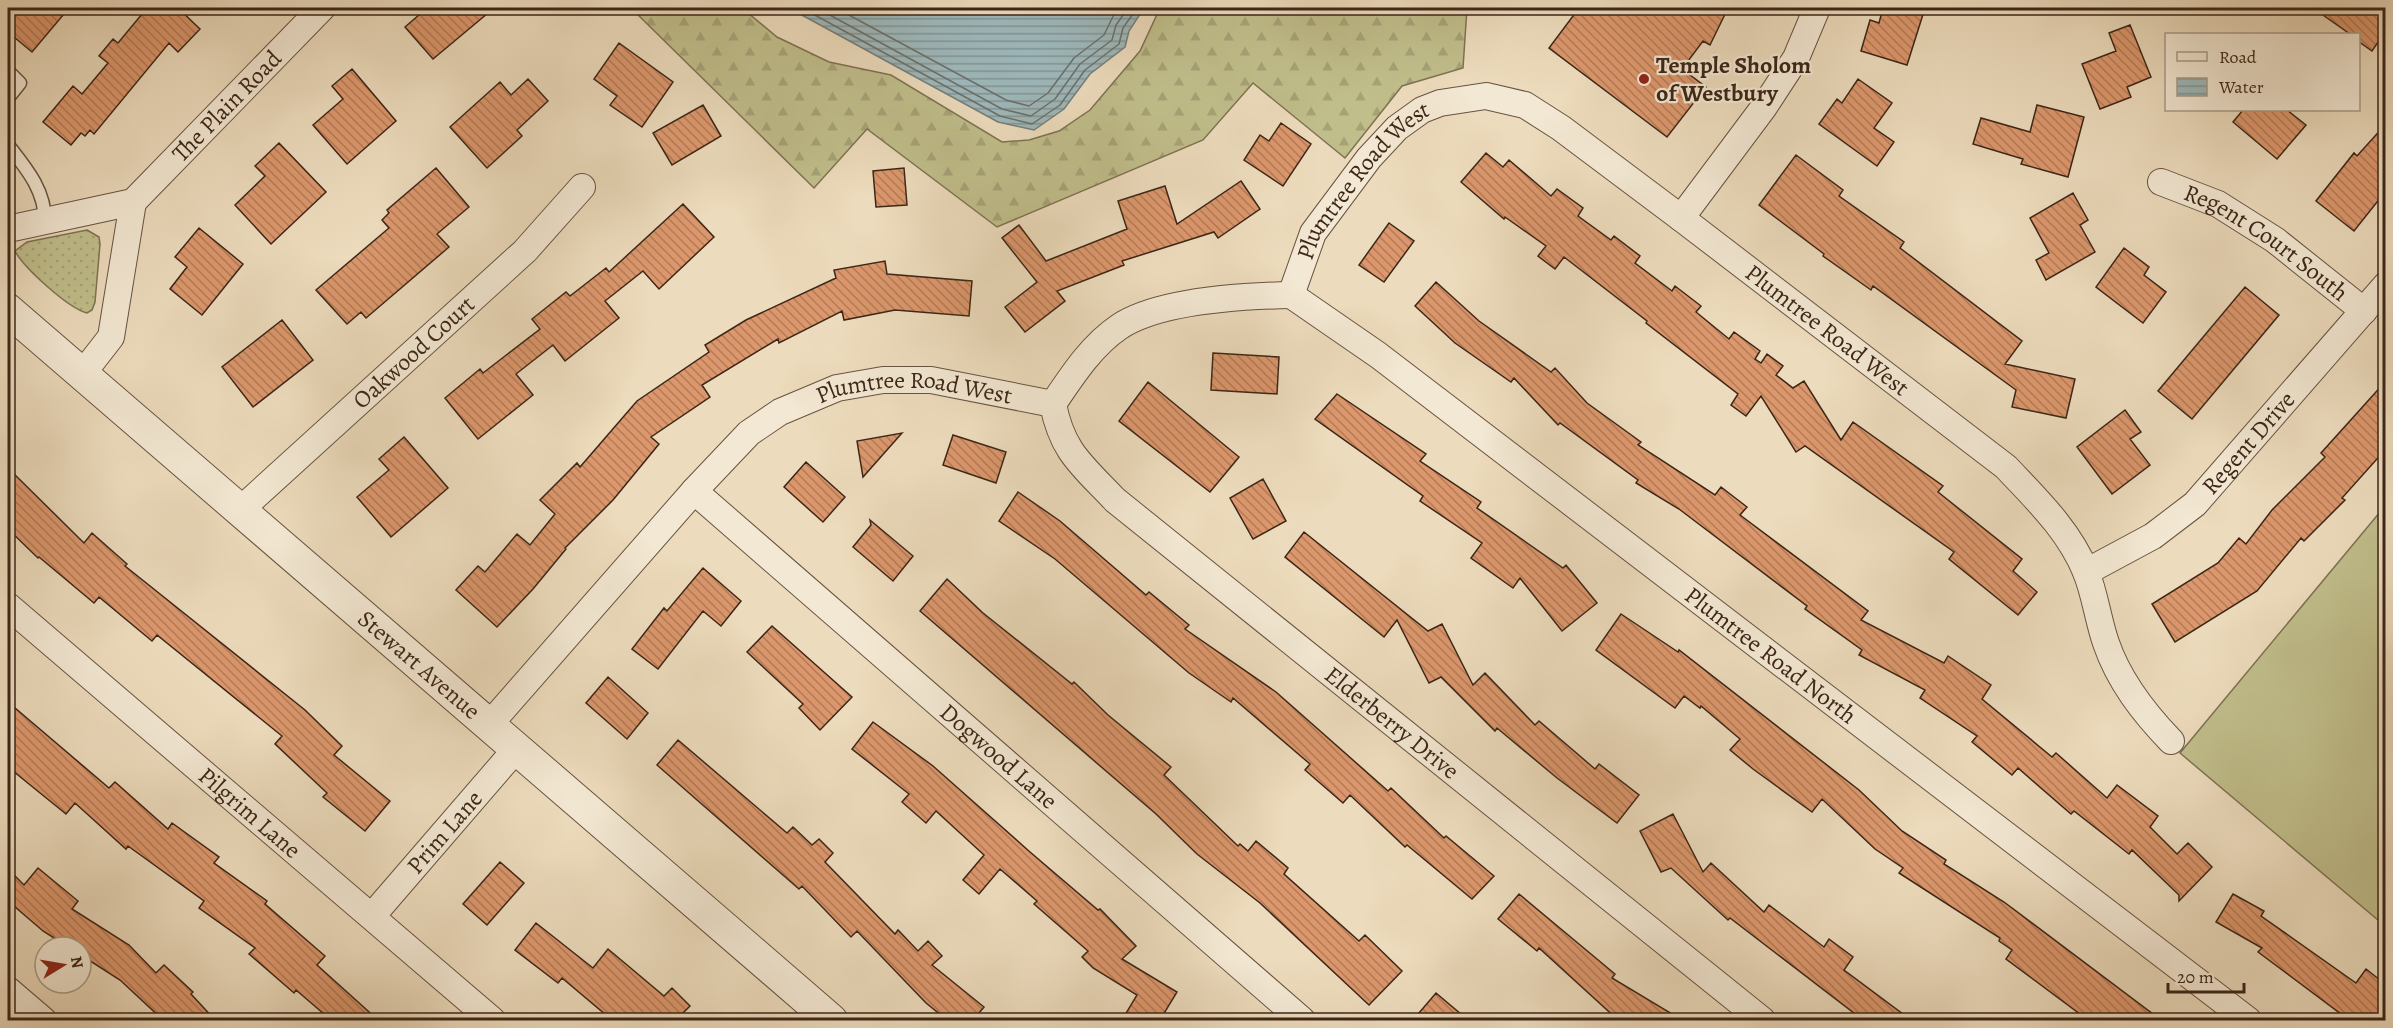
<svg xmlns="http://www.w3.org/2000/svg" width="2393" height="1028" font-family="Alegreya,serif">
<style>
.grass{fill:url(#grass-dots);stroke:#7e7252;stroke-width:1.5}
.forest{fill:url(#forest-firs);stroke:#7e7252;stroke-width:1.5}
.pitch{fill:#c0be8b;stroke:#7e7252;stroke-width:1.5}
.water{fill:url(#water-rules);stroke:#767e7a;stroke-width:1.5}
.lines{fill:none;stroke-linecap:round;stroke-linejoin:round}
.shore{stroke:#6c6f6a;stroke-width:1.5}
.building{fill:url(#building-back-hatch);stroke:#3c2618;stroke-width:1.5}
.service-casing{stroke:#685341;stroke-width:15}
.minor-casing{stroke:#685341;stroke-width:28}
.tertiary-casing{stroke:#685341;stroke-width:34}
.service{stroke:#f3e8d3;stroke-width:12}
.minor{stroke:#f3e8d3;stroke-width:26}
.tertiary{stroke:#f3e8d3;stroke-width:32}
.poi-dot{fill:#8f2418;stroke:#f3e8d3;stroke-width:2}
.labels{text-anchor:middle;stroke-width:4.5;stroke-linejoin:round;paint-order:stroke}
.poi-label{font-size:24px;font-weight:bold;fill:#3c2618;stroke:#f3e8d3;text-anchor:start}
.street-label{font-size:24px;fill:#3c2618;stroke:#f3e8d3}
</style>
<defs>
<pattern id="grass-dots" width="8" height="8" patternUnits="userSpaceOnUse" patternTransform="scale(1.5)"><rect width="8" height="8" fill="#c0be8b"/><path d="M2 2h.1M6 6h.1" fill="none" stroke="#a6a377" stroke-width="1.8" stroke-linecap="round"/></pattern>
<pattern id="forest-firs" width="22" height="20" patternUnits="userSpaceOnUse" patternTransform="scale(1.5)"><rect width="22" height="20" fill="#c0be8b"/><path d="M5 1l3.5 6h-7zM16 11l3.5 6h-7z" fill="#a6a377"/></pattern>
<pattern id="water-rules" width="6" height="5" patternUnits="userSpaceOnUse" patternTransform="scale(1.5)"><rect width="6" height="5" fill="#9db8bb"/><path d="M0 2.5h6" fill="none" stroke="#819597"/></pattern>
<pattern id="building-back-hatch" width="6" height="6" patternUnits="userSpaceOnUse" patternTransform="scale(1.5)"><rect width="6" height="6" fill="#dc976c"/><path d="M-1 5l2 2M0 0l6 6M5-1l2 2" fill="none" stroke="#b47b58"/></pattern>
</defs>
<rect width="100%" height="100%" fill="#ecdbbc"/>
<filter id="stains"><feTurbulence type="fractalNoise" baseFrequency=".00333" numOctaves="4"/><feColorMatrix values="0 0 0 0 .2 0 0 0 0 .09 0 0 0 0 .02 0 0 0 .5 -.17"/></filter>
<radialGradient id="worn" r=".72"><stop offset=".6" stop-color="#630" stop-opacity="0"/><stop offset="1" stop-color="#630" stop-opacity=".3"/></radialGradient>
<path class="grass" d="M87,230l12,7 1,7 -5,58 -3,8 -5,3c-19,-5 -63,-45 -72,-62l12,-9z"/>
<path class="forest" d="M631,8h111l35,29 52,25 62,13 111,67 27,-2 30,-9 31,-21 50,-59 20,-43h307l-4,60 -61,18 -57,72 -92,-75 -50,57 -206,87 -130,-98 -53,59z"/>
<path class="pitch" d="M2385,506v420l-205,-173z"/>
<path class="water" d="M789,8h355l-15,23 -4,16 -35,27 -26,35 -30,21 -36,-8z"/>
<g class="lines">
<path class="shore" d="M802,8l198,108 32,8 28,-19 25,-35 34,-26 4,-16 14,-20
M817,8l185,101 29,7 24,-17 25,-35 32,-24 4,-15 12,-17
M836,8l170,92 23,6 19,-13 26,-35 30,-23 13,-27"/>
</g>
<path class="building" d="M8,8h61l-37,44 -24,-20z
M147,8h31l22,21 -22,23 -9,-9 -75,91 -4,-4 -5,6 -4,-3 -10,12 -28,-23 30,-36 9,8 26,-31 -9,-7 14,-17 5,4z
M427,8h67l-61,51 -28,-32z
M1579,8h149l-18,37 -7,-4 -21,28 24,18 -39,50 -118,-89z
M1883,8h42l-18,57 -46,-14 9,-31 9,3z
M2313,8h65l7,5v19l-13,19 -14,-10v-7h-8z
M2130,25l21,52 -24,10 4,10 -31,12 -18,-45 34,-13 -7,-18z
M619,43l54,39 -31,45 -32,-22 7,-9 -23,-17z
M352,69l44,52 -49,43 -34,-39 30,-26 -11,-13z
M528,79l20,22 -31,29 5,6 -35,32 -37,-41 50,-45 11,13z
M1858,79l34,24 -18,25 20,14 -17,24 -58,-42 18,-25 5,4z
M703,105l18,31 -49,29 -19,-32z
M2037,105l47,12 -16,60 -47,-13 2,-5 -50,-15 8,-26 49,14z
M2243,110h44l19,15 -29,34 -44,-37z
M1281,123l30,21 -28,42 -39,-26 16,-25 9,6z
M2385,125v67l-31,39 -38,-30 38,-48 3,3z
M279,143l47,49 -55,52 -36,-39 30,-29 -10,-10z
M1486,153l17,14 6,-7 42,36 6,-7 26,19 -5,8 33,24 3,-4 26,20 -5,7 37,28 3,-5 26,20 -5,6 33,27 5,-7 26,19 -5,8 6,4 6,-9 16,12 -7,9 17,13 11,-7 37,59 12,-18 90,64 -5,6 84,67 -9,12 24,21 -19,23 -69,-56 5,-7 -149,-106 -9,6 -35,-56 -15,20 -15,-11 7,-11 -92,-71 1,-2 -83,-64 -9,12 -17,-13 8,-10 -41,-29 -1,2 -43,-37z
M1796,155l47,35 -4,6 65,46 -4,6 122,93 -17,23 70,15 -9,39 -54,-11 4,-17 -143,-104 -2,4 -48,-34 1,-2 -65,-49z
M436,168l33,39 -32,27 12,13 -83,71 -5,-6 -14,12 -31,-34 73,-62 -7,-8 7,-7 -2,-3z
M904,168l3,37 -31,2 -3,-36z
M1241,181l19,28 -42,29 -4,-6 -92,29 2,4 -67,26 8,10 -40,31 -20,-25 32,-25 -35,-44 17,-13 27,36 81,-32 -9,-28 47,-15 12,38z
M2073,193l15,27 -8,5 15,27 -49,28 -10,-20 13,-7 -19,-35z
M683,204l31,33 -55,52 -16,-18 -38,30 14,17 -54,43 -12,-16 -37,29 17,21 -55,44 -33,-41 35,-29 3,4 57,-44 -8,-10 34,-27 4,4 36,-28 3,4z
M1389,223l25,18 -30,41 -25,-17z
M199,228l44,36 -41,51 -32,-26 17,-22 -12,-10z
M2124,248l25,19 -5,8 22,17 -23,31 -47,-36z
M885,261l2,13 85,7 -3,35 -74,-6 -51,10 -2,-9 -63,32 -1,-4 -76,46 8,12 -59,40 8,7 -46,56 -48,48 1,1 -33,40 -36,38 -41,-37 22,-24 7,6 32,-38 13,11 25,-31 -15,-14 37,-37 3,4 57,-66 72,-49 -4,-7 41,-25 90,-42 -2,-8z
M1436,282l43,39 72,51 4,-4 32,35 54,39 -3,3 77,50 6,-8 26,20 -7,8 128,96 -7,9 83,43 4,-7 43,29 -9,14 70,58 4,-4 51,45 10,-13 41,31 -8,11 27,27 11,-11 24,24 -33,34v-6l-47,-45 -3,4 -55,-43 -3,3 -53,-46 -6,7 -40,-33 5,-6 -57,-38 5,-8 -66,-35 3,-5 -57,-41 2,-3 -128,-97 -43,-26 2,-3 -78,-57 -2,2 -44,-47 -3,4 -56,-39 -40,-37z
M2245,287l34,28 -87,104 -34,-28z
M282,320l31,40 -60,47 -31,-40z
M1213,353l66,4 -2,37 -66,-4z
M1148,382l91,75 -29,35 -91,-71z
M2385,382v68l-43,48 3,2 -41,41 -3,-3 -44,53 -82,51 -23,-38 66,-41 21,-25 7,6 26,-34 53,-53 -4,-4z
M1337,394l89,60 -6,7 61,41 -4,6 86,60 3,-3 31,38 -35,28 -42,-53 -7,10 -42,-30 11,-15 -62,-42 3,-5 -108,-77z
M2125,410l16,22 -11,7 20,26 -38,29 -35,-47z
M902,433l-39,44 -6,-36z
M953,435l53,17 -10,31 -53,-18z
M404,437l44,51 -57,49 -34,-40 32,-27 -10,-11z
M806,462l39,35 -22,25 -39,-35z
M8,468l76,75 8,-10 35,31 -2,2 180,144 37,36 -8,9 56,46 -25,30 -42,-34 4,-4 -52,-49 7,-8 -125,-101 -5,6 -53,-44 -5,6 -55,-46 -1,1 -30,-29z
M1263,479l23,42 -33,18 -23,-41z
M1018,492l42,29 86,74 3,-3 40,33 -4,4 91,63 112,99 3,-3 53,50 2,-2 48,40 -22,23 -65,-54 -2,2 -55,-52 -7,8 -38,-33 5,-6 -77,-66 -2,4 -42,-29 -134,-114 -56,-38z
M870,520l43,36 -20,25 -40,-34 18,-22z
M1304,532l124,99 14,-7 31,61 12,-12 50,52 4,-4 56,48 4,-5 40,31 -22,28 -60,-45 -60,-50 -2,3 -54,-54 -12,6 -32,-63 -13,17 -99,-80z
M703,568l38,33 -20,25 -18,-15 -45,58 -26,-20 32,-41 3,3z
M947,579l36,34 89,71 2,-2 34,33 63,52 -7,8 74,71 2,-2 8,7 8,-10 32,27 -4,6 75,67 6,-6 37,36 -33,34 -109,-102 -63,-49 -41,-40 -236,-203z
M1621,614l57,38 1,-2 180,140 43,41 44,29 -2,4 60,38 157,118h-73l-82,-61 6,-9 -13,-9 1,-3 -101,-65 4,-5 -28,-19 -53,-50 -10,13 -59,-43 -23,-19 10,-11 -39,-33 -1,2 -16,-12 -9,12 -79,-58z
M772,626l80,71 -32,33 -21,-22 4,-4 -56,-52z
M608,677l40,36 -21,26 -41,-36z
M8,702l101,86 6,-6 53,47 4,-6 47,34 -5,6 53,38 -2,3 60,52 -8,9 61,55h-47l-35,-30 -2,3 -45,-39 6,-6 -56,-40 5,-7 -76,-55 -2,3 -51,-46 -9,11 -58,-47z
M873,722l60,44 97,86 68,58 2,-1 36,37 -14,13 55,33 -17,28h-38l15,-25 -44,-27 -11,-11 6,-6 -54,-47 3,-3 -37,-32 -21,25 -16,-14 21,-25 -48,-44 -10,12 -24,-21 7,-8 -57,-45z
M678,740l109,93 6,-6 19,18 7,-6 14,14 -8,9 70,72 3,-4 20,21 10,-10 14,15 -10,9 52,42 -11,13h-26l-21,-17 -69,-72 -6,6 -49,-51 -3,3 -142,-124z
M1673,814l30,58 8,-9 53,49 5,-7 55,42 5,-8 24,18 -9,13 67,50h-48l-133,-102 -2,2 -57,-52 -10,4 -21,-41z
M500,862l24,21 -37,42 -24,-21z
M38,868l40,33 -6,8 57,36 27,28 8,-8 29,27 -2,2 24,26h-52l-43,-40 -39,-25v-8h-13l-25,-16 -35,-30v-32l16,16z
M1519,894l96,80 -3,4 70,42h-64l-79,-72 -2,3 -39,-32z
M2233,894l31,17 -3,5 95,67 10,-14 19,15v36h-36l-91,-68 4,-4 -46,-26z
M536,923l57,45 15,-19 56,47 8,-8 18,18 -14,14h-64l-50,-42 -4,5 -43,-33z
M1436,993l32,27h-55z"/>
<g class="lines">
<g class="service-casing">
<path id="service" d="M8,71l12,12 -12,15
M8,145c18,23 37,45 37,76"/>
</g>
<g class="minor-casing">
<g id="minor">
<path id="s1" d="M2161,182l57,22 57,36 89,71"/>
<path d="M1681,218l83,-111 32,-49 21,-50"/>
<path id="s2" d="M8,229l125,-27 189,-194"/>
<path id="s3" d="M1291,295l22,-62 56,-75 28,-30 25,-18 18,-7 46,-7 39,9 36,23 120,90 325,249c30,32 63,63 80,105 9,22 12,48 20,71 13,38 37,69 65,98"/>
<path id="s4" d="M1291,295l87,60 870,665"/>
<path d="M83,373l28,-36 22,-135"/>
<path id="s5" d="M1053,404c9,48 30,62 62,96l647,520"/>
<path d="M1053,404c19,-28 38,-58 66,-77 40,-27 124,-31 172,-32"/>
<path id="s6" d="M694,491l608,529"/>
<path id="s7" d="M239,511l286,-260 57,-64"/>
<path id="s8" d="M2086,572l67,-36 42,-32 191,-219"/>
<path id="s9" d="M8,606l484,414"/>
<path id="s10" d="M489,725l205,-234 55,-58 31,-21 57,-24 46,-8h48l122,24"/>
<path id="s11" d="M372,916l145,-168"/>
<path d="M8,990l35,30"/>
</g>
</g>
<g class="tertiary-casing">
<g id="tertiary">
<path id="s12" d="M8,310l823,710"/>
</g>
</g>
<use href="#service" class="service"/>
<use href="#minor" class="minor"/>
<use href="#tertiary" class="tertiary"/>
</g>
<circle class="poi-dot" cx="1644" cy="79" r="6"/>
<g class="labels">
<g class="poi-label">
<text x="1656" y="73">Temple Sholom<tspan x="1656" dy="28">of Westbury</tspan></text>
</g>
<g class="street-label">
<text dy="8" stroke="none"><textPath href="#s2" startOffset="262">The Plain Road</textPath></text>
<text dy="8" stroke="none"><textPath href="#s3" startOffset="138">Plumtree Road West</textPath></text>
<text dy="8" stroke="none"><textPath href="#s1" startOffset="122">Regent Court South</textPath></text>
<text dy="8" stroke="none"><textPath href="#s3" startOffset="714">Plumtree Road West</textPath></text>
<text dy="8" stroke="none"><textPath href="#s7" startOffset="236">Oakwood Court</textPath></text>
<text dy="8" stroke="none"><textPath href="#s10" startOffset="568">Plumtree Road West</textPath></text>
<text dy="8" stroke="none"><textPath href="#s8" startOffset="210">Regent Drive</textPath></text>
<text dy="8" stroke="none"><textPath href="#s4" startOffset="600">Plumtree Road North</textPath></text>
<text dy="8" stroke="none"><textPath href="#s12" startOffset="543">Stewart Avenue</textPath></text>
<text dy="8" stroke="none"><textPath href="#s5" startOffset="472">Elderberry Drive</textPath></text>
<text dy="8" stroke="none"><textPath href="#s6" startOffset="404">Dogwood Lane</textPath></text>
<text dy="8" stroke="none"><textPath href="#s9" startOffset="318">Pilgrim Lane</textPath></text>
<text dy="8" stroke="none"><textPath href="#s11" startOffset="111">Prim Lane</textPath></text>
</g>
</g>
<rect width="2393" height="1028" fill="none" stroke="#ecdbbc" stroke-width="30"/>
<rect x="9" y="9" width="2375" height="1010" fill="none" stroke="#3c2618" stroke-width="3"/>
<rect x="15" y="15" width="2363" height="998" fill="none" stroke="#3c2618" stroke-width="1.5"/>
<rect x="2165" y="33" width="195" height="78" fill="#f3e8d3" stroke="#aa9a88" stroke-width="1.5"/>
<rect x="2177" y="52" width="30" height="9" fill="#f3e8d3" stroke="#aa9a88" stroke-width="1.5"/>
<text x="2219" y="63" font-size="18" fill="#3c2618">Road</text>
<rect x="2177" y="78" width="30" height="18" fill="url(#water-rules)" stroke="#aa9a88" stroke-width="1.5"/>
<text x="2219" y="93" font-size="18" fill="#3c2618">Water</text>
<g transform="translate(63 965) rotate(79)"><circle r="28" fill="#f3e8d3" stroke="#aa9a88" stroke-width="1.5"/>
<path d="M0-4.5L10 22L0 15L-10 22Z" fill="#8f2418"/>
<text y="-9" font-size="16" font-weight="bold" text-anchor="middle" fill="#3c2618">N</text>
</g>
<path d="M2168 983v9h76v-9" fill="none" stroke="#3c2618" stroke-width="3"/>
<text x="2177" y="983" font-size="18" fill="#3c2618" stroke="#f3e8d3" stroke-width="4.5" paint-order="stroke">20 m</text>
<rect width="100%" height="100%" filter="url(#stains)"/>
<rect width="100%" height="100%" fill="url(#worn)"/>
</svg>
